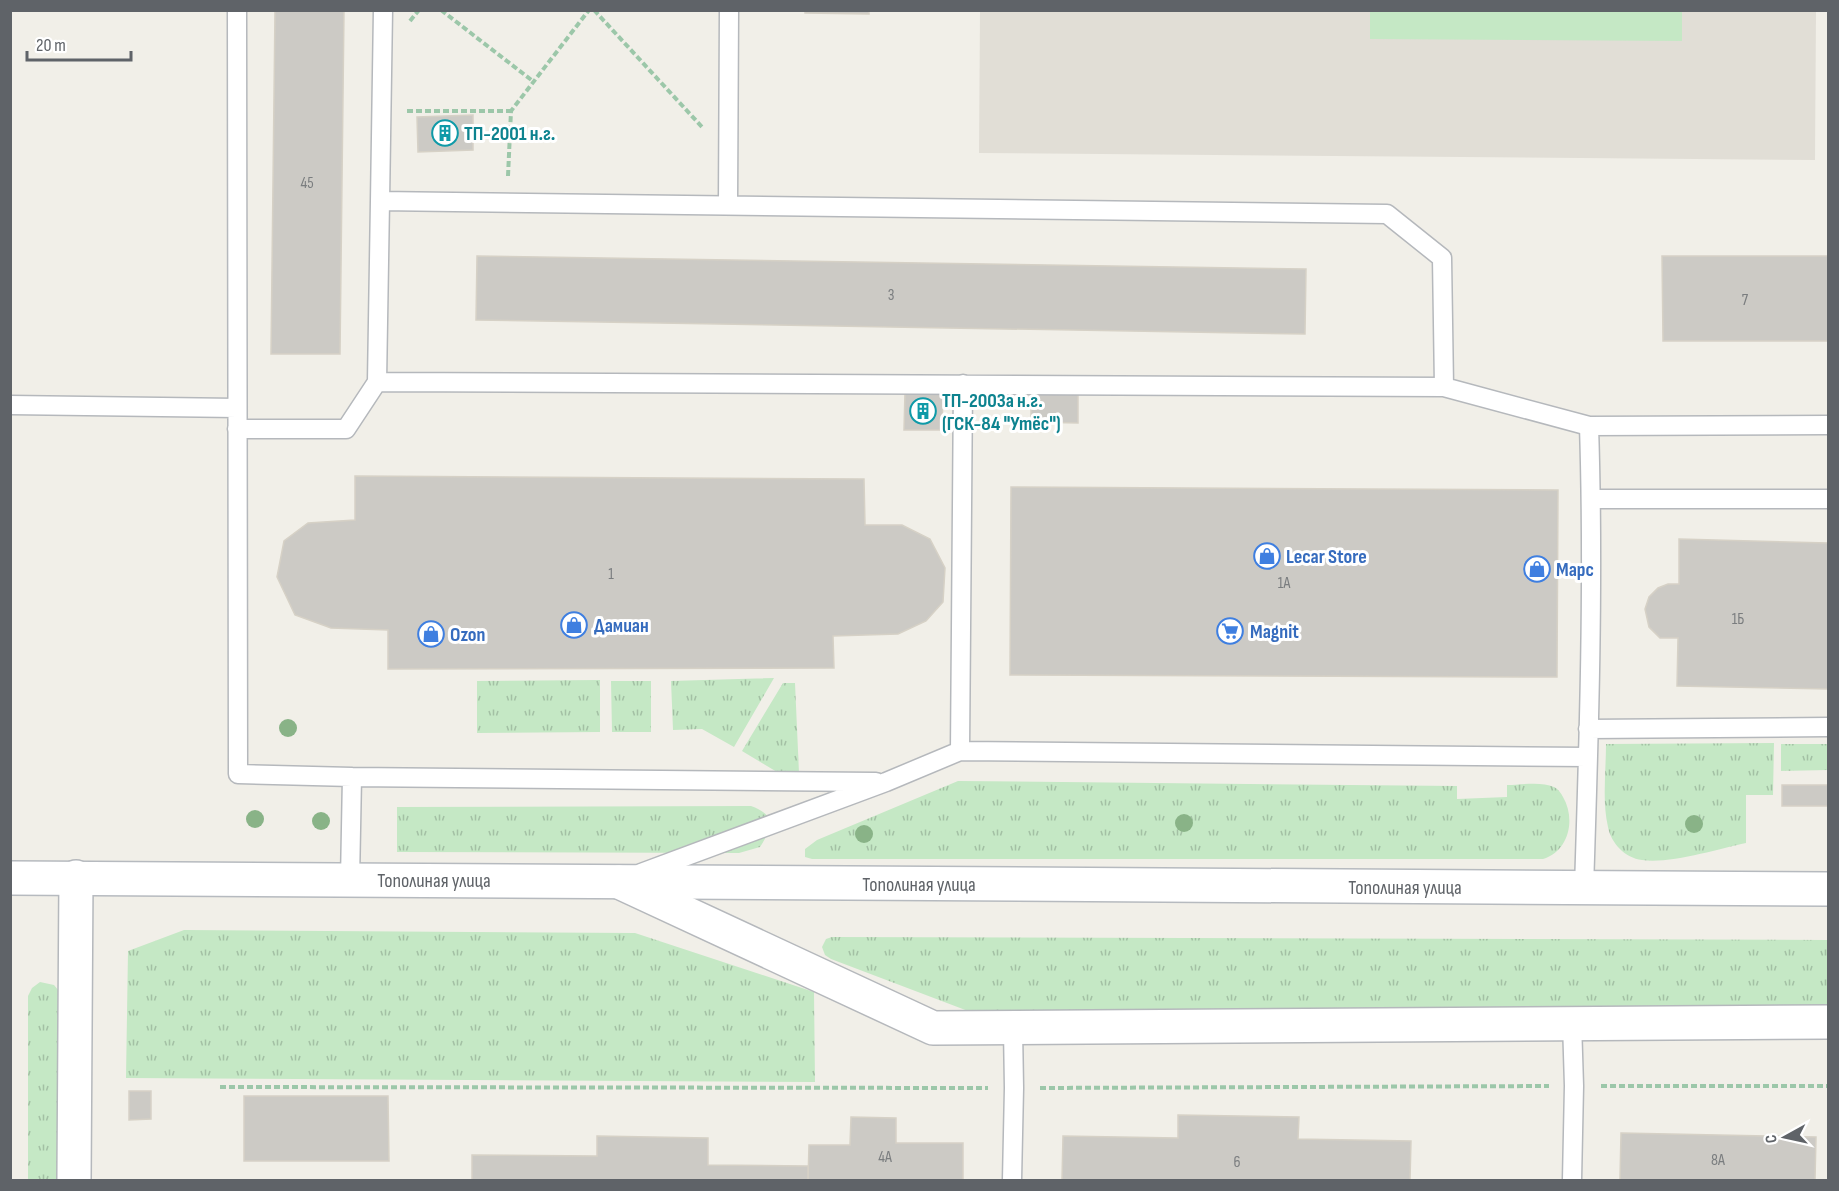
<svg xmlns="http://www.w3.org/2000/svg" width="1839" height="1191" font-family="'Sofia Sans Condensed',sans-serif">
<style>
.education{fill:#e1ded6}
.grass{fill:url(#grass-tufts)}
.garden{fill:#c5e8c5}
.building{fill:#cccac5;stroke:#d6d1c6;stroke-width:1.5}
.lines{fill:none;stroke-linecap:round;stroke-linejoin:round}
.service-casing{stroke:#b5b8bc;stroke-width:21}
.minor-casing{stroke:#b5b8bc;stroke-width:36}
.secondary-casing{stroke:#b6babf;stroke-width:36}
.path{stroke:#9cc7a9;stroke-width:4;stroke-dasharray:6 3;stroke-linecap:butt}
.service{stroke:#fff;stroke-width:18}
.minor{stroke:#fff;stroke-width:33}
.secondary{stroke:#fff;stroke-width:33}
.tree{fill:#89b387}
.labels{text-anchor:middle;stroke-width:6;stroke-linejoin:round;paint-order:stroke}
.number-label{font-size:16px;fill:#7a7d7f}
.culture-label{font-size:20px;font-weight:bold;fill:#0d838f;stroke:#fff;text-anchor:start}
.shop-label{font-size:20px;font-weight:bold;fill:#366cbe;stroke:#fff;text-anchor:start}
.street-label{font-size:20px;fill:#5f6368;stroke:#fff}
</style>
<defs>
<pattern id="grass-tufts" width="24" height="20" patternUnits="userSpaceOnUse" patternTransform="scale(1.5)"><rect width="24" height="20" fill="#c5e8c5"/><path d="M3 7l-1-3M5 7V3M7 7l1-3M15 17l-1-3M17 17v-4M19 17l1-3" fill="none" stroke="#a3c0a4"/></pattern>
</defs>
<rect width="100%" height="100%" fill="#f1efe8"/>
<path class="education" d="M980,11h836l-1,149 -836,-7z"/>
<path class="grass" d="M774,678l-40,69 -32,-18 -29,1 -2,-49z
M600,680v52l-123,1v-52z
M611,681h40v51h-39z
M783,683h12l4,90 -17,2 -40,-24z
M1774,743l-1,52h-27v48c-28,6 -76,21 -104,17 -17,-2 -31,-17 -34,-33 -6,-26 -2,-56 -2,-83z
M1781,744h47v26l-47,1z
M958,781l499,5v13l50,-2v-12c13,0 34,-4 47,2 4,2 7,6 9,10 13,22 6,54 -20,62h-731l-7,-2v-8l12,-9z
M751,806c25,9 22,21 9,41l-21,6 -342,-1v-45z
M184,930l451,3 179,59 1,90 -689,-4 2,-127z
M832,937l996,3v72l-860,-1 -137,-52 -6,-4 -3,-8 4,-8z
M40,982l14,3 5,6 1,189h-32v-184l4,-8z"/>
<path class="garden" d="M1370,11h312v30l-312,-2z"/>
<path class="building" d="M275,10h69l-4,344h-69z
M805,10h64v4l-64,-1z
M473,115v35l-55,2 -1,-35z
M477,256l829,13 -1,65 -829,-14z
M1662,256h166v85h-165z
M905,392h38l-1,38h-38z
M1031,394h47v29l-47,-1z
M355,476l509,3 1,46h37l28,14 15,29 -2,34 -17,19 -28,13 -65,2 1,32 -446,1v-39l-57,-2 -36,-13 -18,-38 7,-36 24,-18 47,-3z
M1011,487l547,3 -1,187 -547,-2z
M1679,539l149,4v146l-151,-3 1,-48h-18l-11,-11 -4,-18 4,-12 9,-9 10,-4h11z
M1782,785h46v21h-46z
M129,1091h22v28l-22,1z
M244,1096h144l1,65h-145z
M1178,1115l121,2 -1,22 113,2 -1,39h-348l1,-44 115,2z
M851,1117l45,1v25h67v37h-155l1,-35h41z
M1621,1133l195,4 -1,43h-195z
M597,1136l111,2v27l100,1v14h-336v-25l125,1z"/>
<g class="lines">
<g class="service-casing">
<path id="service" d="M237,10l1,764 114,3
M383,10l-3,191 1007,13 55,44 2,129
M728,204l1,-194
M377,382l1067,5 145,39c5,154 0,309 -5,462
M10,405l227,3
M1589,426l239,-1
M237,429h109l31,-47 3,-181
M1591,499h237
M1588,729l240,-2
M960,751l3,-367
M641,873l245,-91 74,-31 628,6
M350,880l2,-103 524,5
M1572,1022l2,64 -2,94
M1012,1180l2,-92 -1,-59"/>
</g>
<g class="minor-casing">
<path id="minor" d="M619,882l314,146 895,-6
M74,1180l2,-303"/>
</g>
<g class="secondary-casing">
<path id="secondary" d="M10,878l1818,11"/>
</g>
<path class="path" d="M441,10l93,72
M594,10l108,117
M410,21l9,-11
M407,111h104
M508,176l3,-65 78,-101
M1601,1086h227
M220,1087l768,1
M1040,1088l509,-2"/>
<use href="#service" class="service"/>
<use href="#minor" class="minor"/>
<use href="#secondary" class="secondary"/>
</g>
<g class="tree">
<circle cx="288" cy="728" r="9"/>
<circle cx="255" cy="819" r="9"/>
<circle cx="321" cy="821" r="9"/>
<circle cx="1184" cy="823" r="9"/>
<circle cx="1694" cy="824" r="9"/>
<circle cx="864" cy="834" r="9"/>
</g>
<defs>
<g id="building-ring" transform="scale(1.35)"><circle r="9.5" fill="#fff" stroke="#0f9aa8" stroke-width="1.5"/><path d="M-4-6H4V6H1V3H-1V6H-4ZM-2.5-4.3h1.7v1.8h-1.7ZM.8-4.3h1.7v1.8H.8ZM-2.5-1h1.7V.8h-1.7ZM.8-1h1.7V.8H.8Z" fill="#0f9aa8"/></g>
<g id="shop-ring" transform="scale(1.35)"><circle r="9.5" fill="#fff" stroke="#3f7fe0" stroke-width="1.5"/><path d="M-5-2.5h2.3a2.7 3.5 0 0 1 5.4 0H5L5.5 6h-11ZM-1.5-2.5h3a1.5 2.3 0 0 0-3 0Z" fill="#3f7fe0"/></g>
<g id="supermarket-ring" transform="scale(1.35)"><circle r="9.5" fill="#fff" stroke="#3f7fe0" stroke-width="1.5"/><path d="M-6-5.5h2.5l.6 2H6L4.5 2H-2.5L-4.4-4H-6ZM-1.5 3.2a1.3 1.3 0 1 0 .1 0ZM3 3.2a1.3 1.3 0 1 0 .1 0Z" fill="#3f7fe0"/></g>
</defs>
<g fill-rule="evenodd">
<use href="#building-ring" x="445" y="133"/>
<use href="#building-ring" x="923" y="411"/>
<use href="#shop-ring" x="1267" y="556"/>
<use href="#shop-ring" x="1537" y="569"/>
<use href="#shop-ring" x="574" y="625"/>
<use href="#supermarket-ring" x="1230" y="631"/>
<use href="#shop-ring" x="431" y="634"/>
</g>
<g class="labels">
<g class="number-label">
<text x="307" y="188">45</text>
<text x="891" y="300">3</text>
<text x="1745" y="305">7</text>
<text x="611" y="579">1</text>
<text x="1284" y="588">1А</text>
<text x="1738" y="624">1Б</text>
<text x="885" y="1162">4А</text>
<text x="1718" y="1165">8А</text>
<text x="1237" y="1167">6</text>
</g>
<g class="culture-label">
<text x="464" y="140">ТП-2001 н.г.</text>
<text x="942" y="407">ТП-2003а н.г.<tspan x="942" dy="23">(ГСК-84 "Утёс")</tspan></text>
</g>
<g class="shop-label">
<text x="1286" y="563">Lecar Store</text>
<text x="1556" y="576">Марс</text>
<text x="594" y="632">Дамиан</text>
<text x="1250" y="638">Magnit</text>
<text x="450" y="641">Ozon</text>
</g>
<g class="street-label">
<text x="434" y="887">Тополиная улица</text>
<text x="919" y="891">Тополиная улица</text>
<text x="1405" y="894">Тополиная улица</text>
</g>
</g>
<rect width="1839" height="1191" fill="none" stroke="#5f6368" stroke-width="24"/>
<g transform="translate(1785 1137) rotate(262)" stroke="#ffffff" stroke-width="4.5" paint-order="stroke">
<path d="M0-4.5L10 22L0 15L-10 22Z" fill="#5f6368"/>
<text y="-9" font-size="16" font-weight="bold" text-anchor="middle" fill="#5f6368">С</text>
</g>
<path d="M27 51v9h104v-9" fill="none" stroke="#5f6368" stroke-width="3"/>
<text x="36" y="51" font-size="18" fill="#5f6368" stroke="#ffffff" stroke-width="4.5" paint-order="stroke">20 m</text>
</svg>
